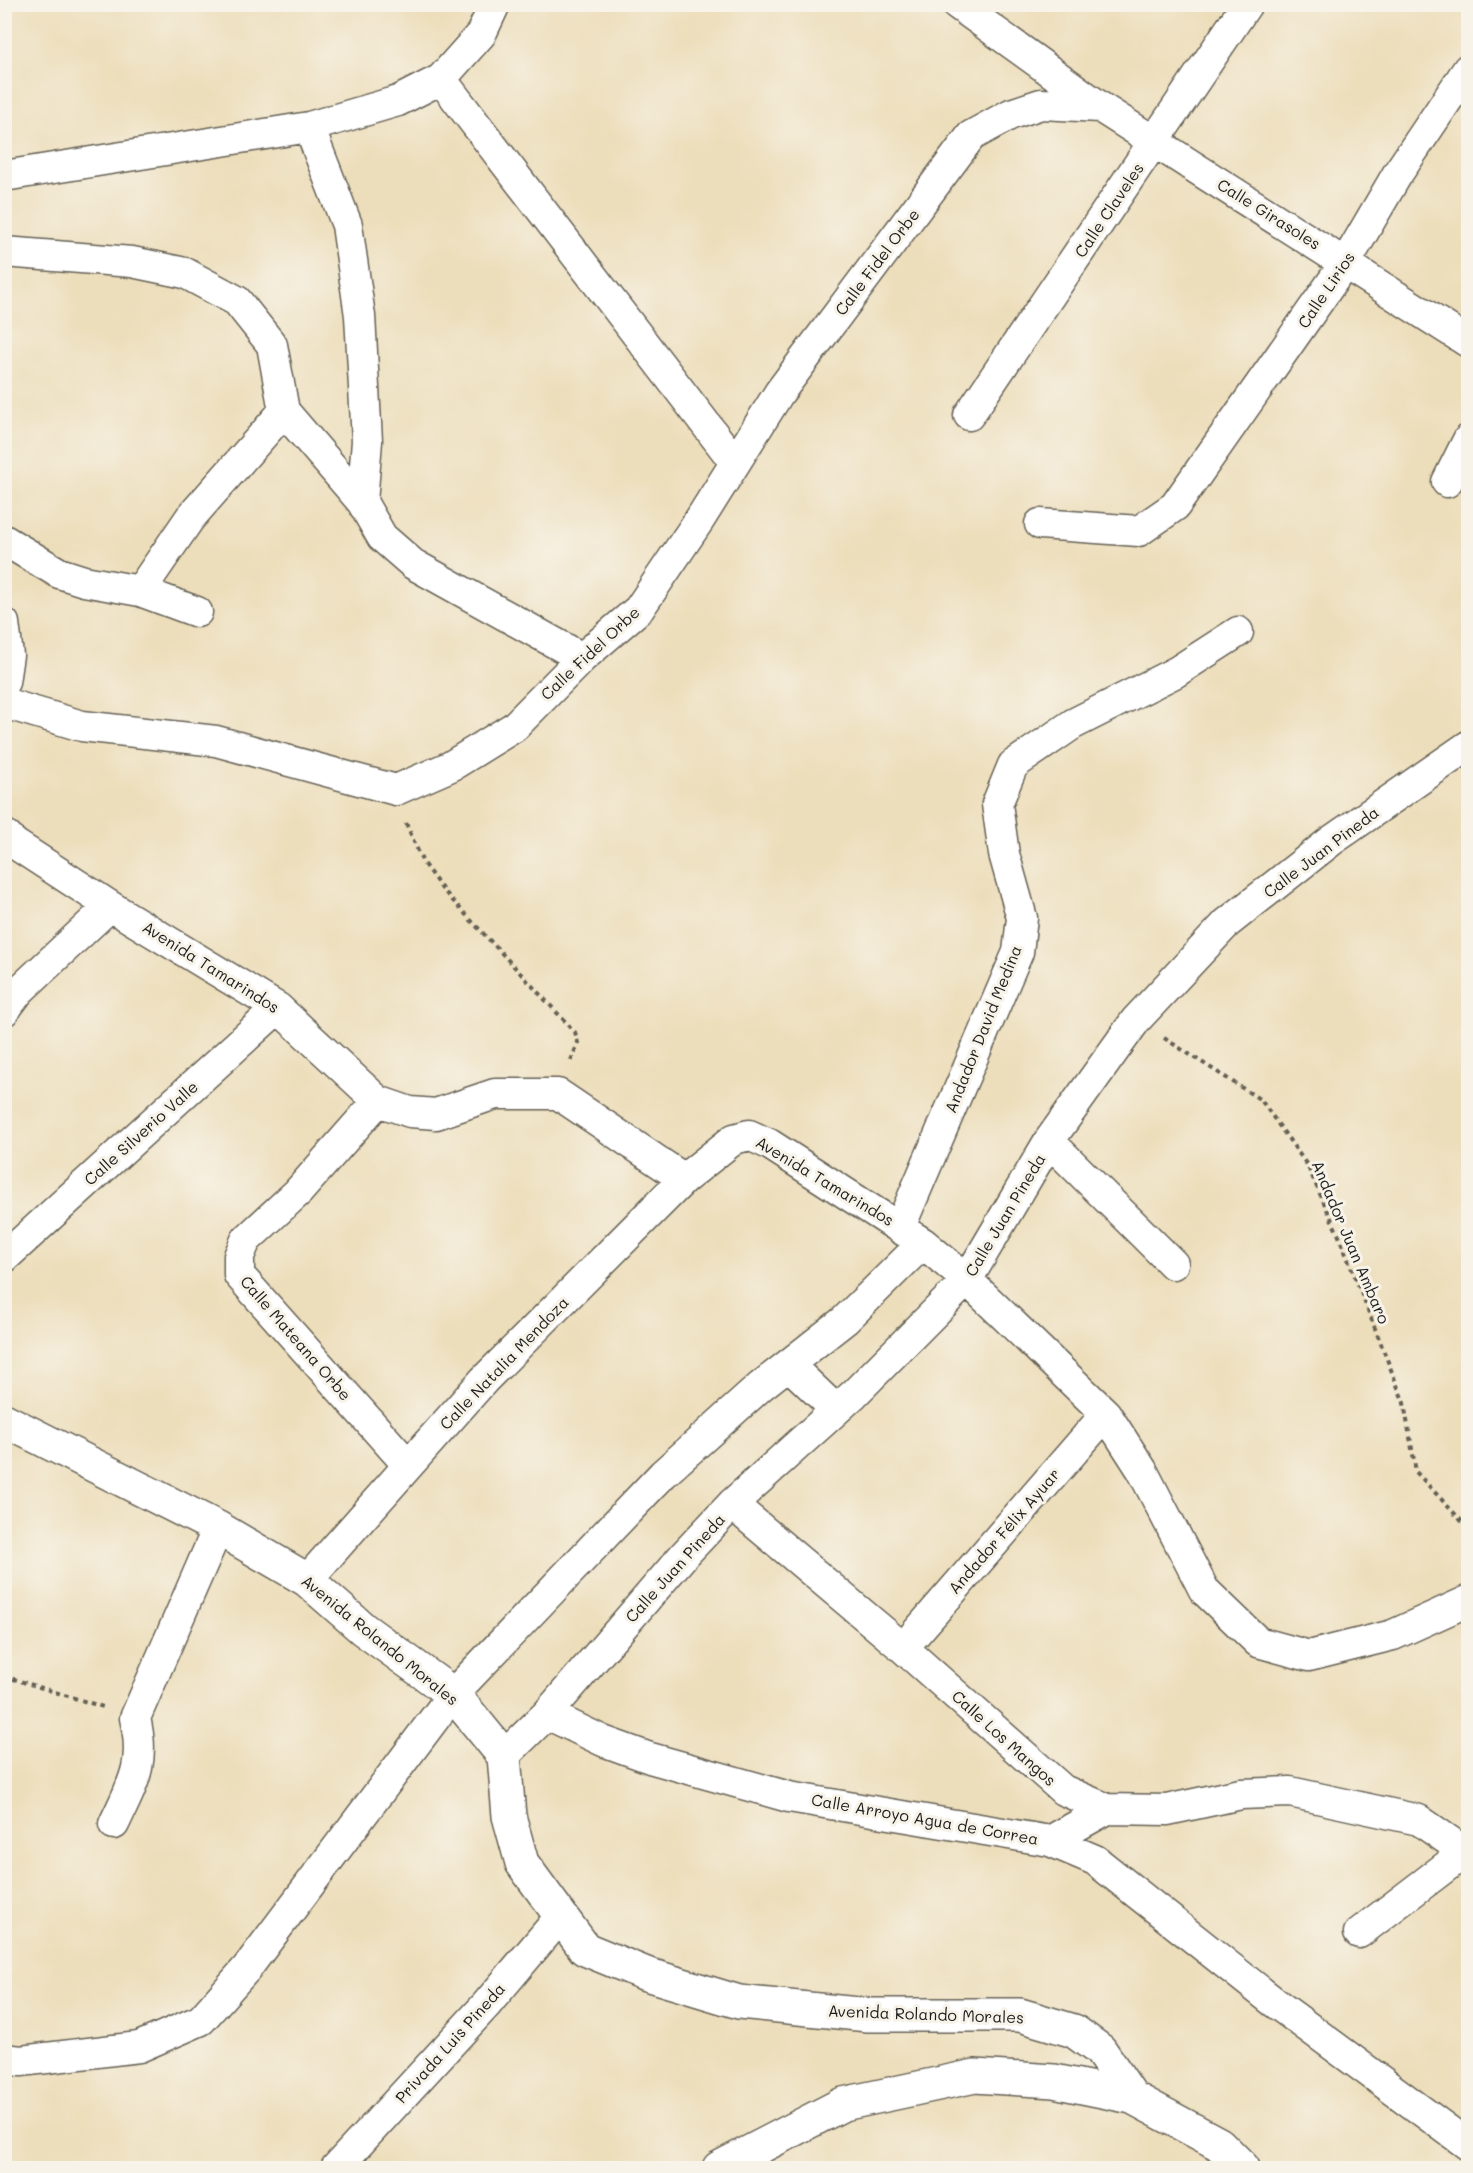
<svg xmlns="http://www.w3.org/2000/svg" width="1473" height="2173" font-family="Mali,sans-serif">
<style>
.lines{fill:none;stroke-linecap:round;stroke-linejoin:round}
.minor-casing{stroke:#656054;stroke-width:33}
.tertiary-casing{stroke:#656054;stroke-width:36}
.path{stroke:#656054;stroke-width:4;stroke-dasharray:4.5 4.5;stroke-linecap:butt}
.minor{stroke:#fff;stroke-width:30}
.tertiary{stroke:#fff;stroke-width:33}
.labels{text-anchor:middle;stroke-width:6;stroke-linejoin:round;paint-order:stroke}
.street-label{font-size:16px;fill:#1c1c1c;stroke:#f7f3e8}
</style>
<rect width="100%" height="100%" fill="#f7f3e8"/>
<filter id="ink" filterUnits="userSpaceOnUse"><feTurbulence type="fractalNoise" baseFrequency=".0167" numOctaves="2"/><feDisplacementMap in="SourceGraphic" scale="12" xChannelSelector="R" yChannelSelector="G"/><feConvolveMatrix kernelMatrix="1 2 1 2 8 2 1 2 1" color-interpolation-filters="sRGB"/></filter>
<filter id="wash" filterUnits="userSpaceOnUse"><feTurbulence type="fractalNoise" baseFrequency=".008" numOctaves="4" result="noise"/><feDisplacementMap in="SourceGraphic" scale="24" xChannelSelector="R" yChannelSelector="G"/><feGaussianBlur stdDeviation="1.35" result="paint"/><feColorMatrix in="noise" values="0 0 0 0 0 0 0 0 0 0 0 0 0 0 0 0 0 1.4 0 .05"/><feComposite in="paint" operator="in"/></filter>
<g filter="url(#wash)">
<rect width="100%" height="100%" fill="#eddebb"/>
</g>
<g filter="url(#ink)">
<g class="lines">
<g class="minor-casing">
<path id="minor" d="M957,4l143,103 368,235
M441,79l293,382
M309,127l38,98 13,91 7,125 -5,61
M4,176l305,-49 89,-26 43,-22 40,-45 14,-30
M4,252l128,10 53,11 52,28 35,44 12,66 78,91 20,35 31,27 169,94
M969,415l278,-411
M1447,482l21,-42
M1040,524l99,7 36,-25 171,-244 52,-89 70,-104
M4,540l55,33 25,8 56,10 57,21
M140,591l50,-73 94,-107
M4,623l4,32 -4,27
M4,703l78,23 134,15 180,49 55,-24 63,-39 68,-69 57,-49 61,-90 79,-126 192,-257 40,-22 30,-10 59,3
M4,834l11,10 95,62 168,102 100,93 32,11 26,2 59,-20h63l126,85
M4,1011l15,-20 91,-85
M378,1101l-80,91 -52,48 -7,16v19l169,190
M1049,1141l124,123
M900,1227l118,-275 4,-34 -18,-64 -7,-50 16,-39 60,-41 103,-52 62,-40
M4,1258l274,-250
M789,1365l47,45
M732,1504l171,144 160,142 44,19 60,1 74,-16 49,-2 129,28 49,34
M307,1580l177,-200 200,-201 50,-40 15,-4 20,9 154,99 44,37 139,134 36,56 62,120 54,52 51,14 84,-21 75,-34
M903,1648l203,-234
M547,1714l56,27 47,17 139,39 261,44 45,19 179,142 194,143
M504,1756l43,-42 137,-159 48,-51 122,-110 113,-114 82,-139 87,-121 91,-97 104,-82 137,-95
M114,1824c19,-41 32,-60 21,-106l83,-190
M1050,1841l57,-32
M1359,1933l106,-81
M4,2059l17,2 118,-14 62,-27 46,-52 206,-274 210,-220 98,-88 84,-66 78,-77
M336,2168l150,-163 75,-89"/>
</g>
<g class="tertiary-casing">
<path id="tertiary" d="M4,1420l214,108 89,52 56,49 90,65 51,62 5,60 13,47 63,86 61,25 93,28 129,13h152l54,16 26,19 32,47
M719,2168l124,-64 132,-28 79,5 78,16 87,47 24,24"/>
</g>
<path class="path" d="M406,823l17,40 19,26 133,143 3,11 -8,20
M1164,1038l97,62 46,65 32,71 65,167 12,69 52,56
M4,1676l99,31"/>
<use href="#minor" class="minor"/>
<use href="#tertiary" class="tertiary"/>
</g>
</g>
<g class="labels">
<g class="street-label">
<text transform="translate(1109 210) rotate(-56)" y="6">Calle Claveles</text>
<text transform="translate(1269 214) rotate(32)" y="6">Calle Girasoles</text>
<text transform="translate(877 262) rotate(-53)" y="6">Calle Fidel Orbe</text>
<text transform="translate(1326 290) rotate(-56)" y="6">Calle Lirios</text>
<text transform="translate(590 653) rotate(-43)" y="6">Calle Fidel Orbe</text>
<text transform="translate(1321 852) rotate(-37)" y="6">Calle Juan Pineda</text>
<text transform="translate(211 967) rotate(32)" y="6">Avenida Tamarindos</text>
<text transform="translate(983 1029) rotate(-68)" y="6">Andador David Medina</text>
<text transform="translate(141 1133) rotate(-42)" y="6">Calle Silverio Valle</text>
<text transform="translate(825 1181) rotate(31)" y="6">Avenida Tamarindos</text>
<text transform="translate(1005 1215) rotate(-59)" y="6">Calle Juan Pineda</text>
<text transform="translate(1351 1242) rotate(67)" y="6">Andador Juan Ambaro</text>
<text transform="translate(296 1338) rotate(49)" y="6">Calle Mateana Orbe</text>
<text transform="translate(504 1363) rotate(-46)" y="6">Calle Natalia Mendoza</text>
<text transform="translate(1004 1531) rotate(-49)" y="6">Andador Félix Ayuar</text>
<text transform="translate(675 1568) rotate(-48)" y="6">Calle Juan Pineda</text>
<text transform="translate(380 1640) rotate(39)" y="6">Avenida Rolando Morales</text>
<text transform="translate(1004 1738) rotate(42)" y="6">Calle Los Mangos</text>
<text transform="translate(925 1819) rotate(10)" y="6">Calle Arroyo Agua de Correa</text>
<text transform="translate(926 2014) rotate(2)" y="6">Avenida Rolando Morales</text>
<text transform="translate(450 2043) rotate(-48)" y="6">Privada Luis Pineda</text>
</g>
</g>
<rect width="1473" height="2173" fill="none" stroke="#f7f3e8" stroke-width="24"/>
</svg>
